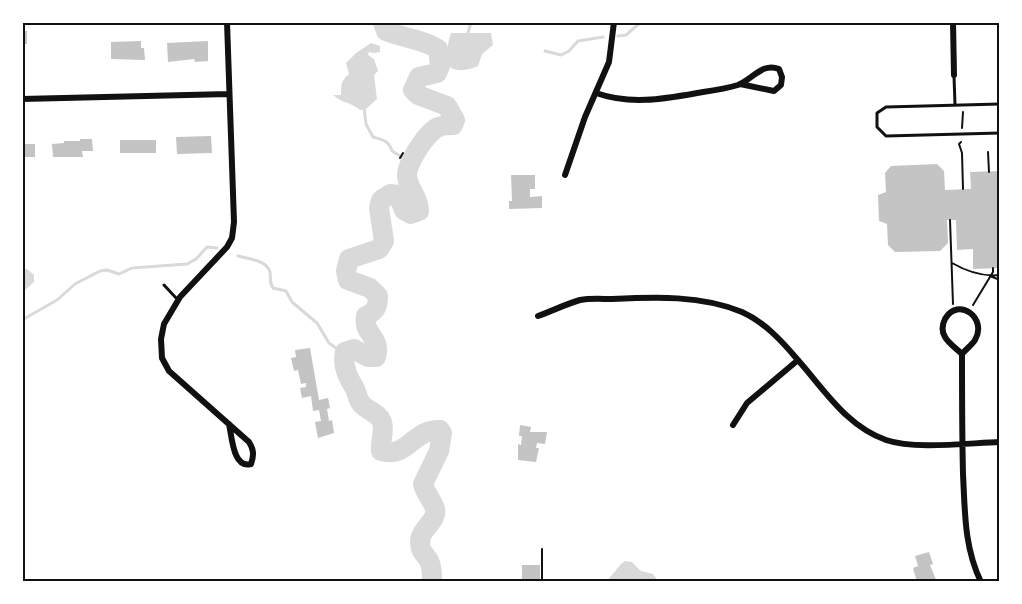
<svg xmlns="http://www.w3.org/2000/svg" width="1022" height="604" font-family="'Crimson Pro',serif">
<style>
.water{fill:#d9d9d9}
.lines{fill:none;stroke-linecap:round;stroke-linejoin:round}
.stream{stroke:#d9d9d9;stroke-width:3}
.river{stroke:#d9d9d9;stroke-width:20}
.building{fill:#c4c4c4}
.path{stroke:#111;stroke-width:2}
.service{stroke:#111;stroke-width:3}
.minor{stroke:#111;stroke-width:6}
.neatline{fill:none;stroke:#111;stroke-width:2}
</style>
<rect width="100%" height="100%" fill="#fff"/>
<path class="water" d="M451,33h40l2,12 -11,9 -4,12c-10,4 -17,6 -27,2 -5,-11 -4,-24 0,-35z
M371,43l9,3v6l-6,1 -5,-1 -1,3 6,4 4,12 -4,4 3,24 -11,10 -6,1c-9,-8 -19,-7 -27,-15h8c0,-10 0,-15 8,-21l-3,-11 10,-10z
M23,269h4l7,6v7l-11,10z
M625,561l7,1 9,9 12,3 5,7h-51l14,-17z"/>
<g class="lines">
<path class="stream" d="M465,35l3,-2 3,-11
M618,36l8,-1 15,-13
M545,51l16,4 8,-4 9,-10 25,-4
M440,58l9,-4
M364,107l2,17 7,13c10,3 16,4 19,14l18,11
M238,256c10,3 29,4 32,16 1,7 -1,10 3,16l13,3 6,11 25,21 12,20 15,11
M22,320l35,-20 18,-16 25,-13 7,-1 12,4 13,-6 55,-4 9,-5 11,-12 10,1"/>
<path class="river" d="M383,22l3,9c17,7 37,8 52,18l2,17 -3,7 -18,4 -6,13 5,5 29,11 8,14 -2,5c-5,0 -10,0 -14,2 -11,3 -33,37 -32,49 1,13 12,20 12,35l-8,3 -7,-4 -6,-15 -8,-1 -9,6 -2,8 5,33 -5,8 -30,10 -3,12 2,9 22,8 8,8c0,11 -2,15 -12,20 -4,19 16,20 10,41h-8l-14,-8 -9,3c-3,13 2,24 9,35 4,7 3,15 11,20 6,5 14,7 17,15 3,10 -2,19 -1,29 27,8 31,-22 59,-21l2,3 -3,18 -16,33c2,9 10,17 12,25 3,12 -16,21 -15,33 0,9 3,10 8,17 4,6 4,15 4,23"/>
</g>
<path class="building" d="M22,31h5v13h-5z
M141,41v7h3l1,12 -34,-1v-17z
M208,41v20l-13,1 -1,-3 -26,3 -1,-19z
M211,136l1,17 -35,1 -1,-17z
M80,139h12l1,12h-11l1,6h-30l-1,-13 12,-1v-2h16z
M120,140h36v13h-36z
M22,144h13v13h-13z
M937,164l7,7 1,19 26,-1 -1,-17 30,-1v97l-27,1v-20l-16,1 -1,-30h-9l1,23 -8,8 -45,1 -7,-7 -1,-21 -8,-3 -1,-26 8,-3 -1,-19 6,-7z
M511,175h24v14h-5v8l12,-1v12l-33,1v-8h3z
M310,348l9,52 9,-2 2,10 -3,1 2,12 3,-1 2,13 -16,5 -3,-16 6,-1 -2,-11 -6,1 -2,-15 -9,2 -2,-10 6,-1v-4l-5,1 -3,-14 -4,1 -3,-13 5,-1 -1,-7z
M520,425l11,2 -1,5h17l-2,12 -8,-1 -1,5h3l-3,14 -18,-2v-16l3,1 1,-9h-3z
M929,552l4,12 -3,1 7,17h-20l-4,-14 5,-2 -3,-10z
M522,565h18v16l-18,1z"/>
<g class="lines">
<path class="path" d="M962,128l1,-16
M961,142l-2,2 3,9 1,36
M988,152l1,20
M400,158l3,-5
M950,220l3,84
M952,263c14,8 31,14 48,12
M990,276l10,4
M973,305l20,-33v-4
M542,549v33"/>
<path class="service" d="M954,76l1,29
M1000,104l-114,3 -9,6v14l9,9 114,-3
M164,285l13,14"/>
<path class="minor" d="M227,22l7,200 -2,16 -5,9 -47,50 -16,27 -3,15 1,19 7,13 80,71c5,8 5,13 2,22 -18,5 -19,-27 -22,-40
M953,22l1,53
M596,93c34,12 67,6 101,0 13,-2 28,-4 41,-8 14,-5 24,-23 41,-16l3,8 -1,8 -7,6 -34,-7
M22,99l207,-5
M565,175l20,-58 24,-55 5,-40
M538,316c14,-5 28,-12 42,-16 10,-2 22,-1 32,-1 43,-2 89,-4 130,13 22,10 39,28 55,47 27,30 49,67 89,81 29,10 82,3 114,2
M962,354c-5,-5 -13,-10 -17,-17 -3,-5 -3,-12 0,-18 13,-23 43,-1 30,21 -3,5 -9,9 -13,14 0,40 0,80 1,120 2,37 1,73 18,108
M733,425l14,-22 51,-43"/>
</g>
<rect width="1022" height="604" fill="none" stroke="#ffffff" stroke-width="48"/>
<rect x="24" y="24" width="974" height="556" class="neatline"/>
</svg>
